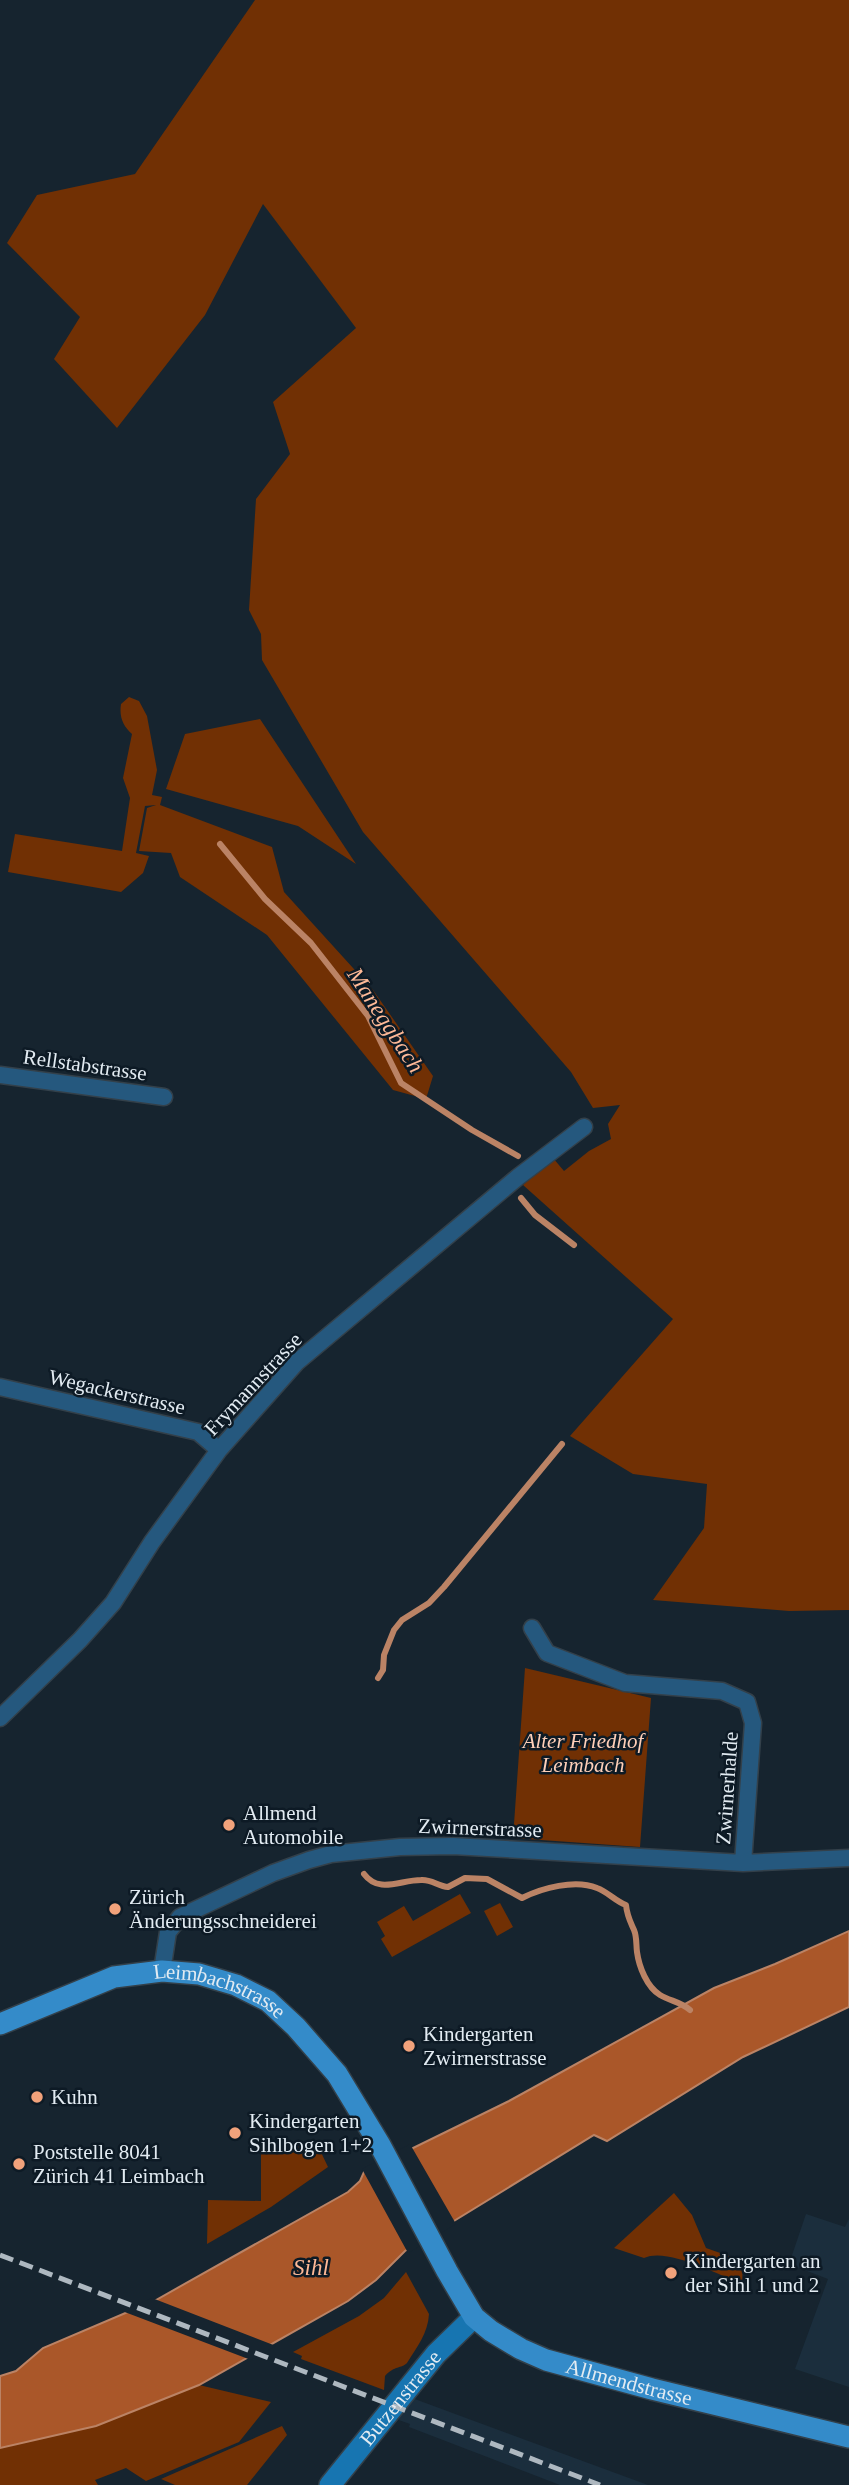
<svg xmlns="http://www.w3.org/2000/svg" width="849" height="2485" font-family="Georgia,serif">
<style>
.built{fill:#1b2e3d}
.green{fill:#713004}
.water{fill:#aa5729;stroke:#bb8365;stroke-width:2}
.pier{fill:#16242f}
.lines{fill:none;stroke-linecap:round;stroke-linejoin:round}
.stream{stroke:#bb8365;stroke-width:6}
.minor-casing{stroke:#33404a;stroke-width:19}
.secondary-casing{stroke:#33404a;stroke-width:24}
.primary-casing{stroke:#33404a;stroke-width:24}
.minor{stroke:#25587e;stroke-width:16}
.secondary{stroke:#1775b1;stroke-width:21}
.primary{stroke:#348bc9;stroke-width:21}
.rail{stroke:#aeb8c0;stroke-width:5;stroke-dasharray:14 7;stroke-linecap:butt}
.poi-dot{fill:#f1a27b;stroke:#0d1a25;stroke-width:2.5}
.labels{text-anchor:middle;stroke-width:5;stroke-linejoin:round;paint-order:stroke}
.street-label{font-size:21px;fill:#e2ebf2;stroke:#0d1a25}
.park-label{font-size:21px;font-style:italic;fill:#fecfb8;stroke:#0d1a25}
.poi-label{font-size:21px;fill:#e2ebf2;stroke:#0d1a25;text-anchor:start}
.water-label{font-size:23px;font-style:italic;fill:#feb997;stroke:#0d1a25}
</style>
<rect width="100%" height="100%" fill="#16242f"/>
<path class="built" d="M806,2214l39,13 4,-8v168l-54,-18 33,-90 -39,-15z
M412,2398l236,87h-88l-151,-58 1,-3 -14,-5z"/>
<path class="green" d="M255,0h594v1610l-60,1 -136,-11 51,-72 3,-44 -74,-10 -63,-38 103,-117 -150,-134 30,-27 11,13 25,-20 22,-12 -3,-15 12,-19 -27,3 -22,-36 -208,-240 -101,-172 -1,-26 -12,-24 7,-111 34,-45 -17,-52 83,-74 -93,-124 -58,111 -88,113 -63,-69 26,-42 -73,-74 30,-48 98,-21z
M129,697l10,4 8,15 10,54 -5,25 10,2 -2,8 112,42 12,45 89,98 60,86 -7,23 -33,-9 -126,-155 -87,-58 -9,-24 -32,-2 8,-43 9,-3 -11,1 -9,47 13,3 -6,17 -22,19 -113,-20 7,-38 107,17 8,-53 -7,-20 9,-44c-9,-8 -13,-17 -11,-30z
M260,719l96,145 -58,-38 -132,-37 19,-55z
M525,1668l126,30 -11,149 -127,-9z
M460,1894l11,19 -79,44 -11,-18 4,-3 -8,-14 27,-16 9,15z
M500,1903l13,24 -16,9 -13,-25z
M261,2146h57l10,21 -57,40 -64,37 1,-44 53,1z
M674,2193l18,22 14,33 37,13 -1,23c-23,-9 -75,-37 -98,-26l-30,-10z
M406,2272l23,42c-1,19 -12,33 -22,49 -6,6 -12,2 -22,13l-1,14 -83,-31 1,-3 -9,-4 66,-36 25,-18z
M199,2385l72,17 -32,40 -93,39 -20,-13 -31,12 3,5h-98v-37l96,-22z
M282,2426l5,9 -40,50h-72l-14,-6z"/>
<path class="water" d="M849,1931v76l-106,50 -136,84 -13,-6 -189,116 -29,29 -28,21 -149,84 -103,41 -96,22v-72l16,-5 27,-23 113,-48 192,-108 12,-11 4,-9 145,-71 205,-113 61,-24z"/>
<path class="pier" d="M410,2144l46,80 -48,29 -46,-84z
M152,2298l124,48 -25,14 -129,-49z"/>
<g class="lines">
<path class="stream" d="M220,844l45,55 46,44 57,73 33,67 71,47 46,26
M521,1198l14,17 39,30
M378,1678l5,-8 1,-15 10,-25 8,-10 27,-17 15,-16 118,-143
M364,1874c15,20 36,6 57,6 10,-1 17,6 27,7l17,-9 22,1 35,19c20,-10 53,-19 75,-10 11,4 18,13 29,17 1,11 4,16 8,25 3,7 2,15 3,22 2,15 10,35 23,43 10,6 21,7 30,15"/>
<g class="minor-casing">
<path id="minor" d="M0,1075l164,22
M0,1387l198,45 21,18
M532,1628l15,25 78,30 97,8 25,11 6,21 -10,140
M0,1718l80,-78 33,-37 39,-61 67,-92 78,-88 221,-185 66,-50
M162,1971l6,-39 12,-15 93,-44 36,-13 22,-6 69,-7 53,-1 290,17 106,-5"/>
</g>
<g class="secondary-casing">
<g id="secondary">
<path id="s1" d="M330,2485l106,-131 38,-37"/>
</g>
</g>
<g class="primary-casing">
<g id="primary">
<path id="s2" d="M0,2024l114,-47 48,-6 37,3 37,11 32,16 28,26 41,47 43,71 67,126 27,46 17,14 30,18 25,11 106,29 197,48"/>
</g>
</g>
<use href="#minor" class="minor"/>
<use href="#secondary" class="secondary"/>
<use href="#primary" class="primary"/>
<path class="rail" d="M0,2255l600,230"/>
</g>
<g class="poi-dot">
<circle cx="229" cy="1825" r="7"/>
<circle cx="115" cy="1909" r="7"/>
<circle cx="409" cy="2046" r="7"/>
<circle cx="37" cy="2097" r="7"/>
<circle cx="235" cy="2133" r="7"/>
<circle cx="19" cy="2164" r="7"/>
<circle cx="671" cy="2273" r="7"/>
</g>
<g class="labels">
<g class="street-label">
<text transform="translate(85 1065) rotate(8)" y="7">Rellstabstrasse</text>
<text transform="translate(253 1384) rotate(-47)" y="7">Frymannstrasse</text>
<text transform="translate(117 1392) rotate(13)" y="7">Wegackerstrasse</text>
<text transform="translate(727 1788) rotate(-86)" y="7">Zwirnerhalde</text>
<text transform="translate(480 1828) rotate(2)" y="7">Zwirnerstrasse</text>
<text dy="7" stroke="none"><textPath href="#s2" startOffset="233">Leimbachstrasse</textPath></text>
<text dy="7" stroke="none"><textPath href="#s2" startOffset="833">Allmendstrasse</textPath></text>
<text dy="7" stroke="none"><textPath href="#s1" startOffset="112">Butzenstrasse</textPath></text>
</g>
<g class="park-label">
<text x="583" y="1748">Alter Friedhof<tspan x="583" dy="24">Leimbach</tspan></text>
</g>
<g class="poi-label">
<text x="243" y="1820">Allmend<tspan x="243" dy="24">Automobile</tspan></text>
<text x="129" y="1904">Zürich<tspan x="129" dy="24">Änderungsschneiderei</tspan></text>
<text x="423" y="2041">Kindergarten<tspan x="423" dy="24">Zwirnerstrasse</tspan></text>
<text x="51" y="2104">Kuhn</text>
<text x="249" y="2128">Kindergarten<tspan x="249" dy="24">Sihlbogen 1+2</tspan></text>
<text x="33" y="2159">Poststelle 8041<tspan x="33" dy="24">Zürich 41 Leimbach</tspan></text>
<text x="685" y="2268">Kindergarten an<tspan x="685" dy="24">der Sihl 1 und 2</tspan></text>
</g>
<g class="water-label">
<text transform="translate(386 1020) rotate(57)" y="8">Maneggbach</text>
<text x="311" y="2275">Sihl</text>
</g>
</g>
</svg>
